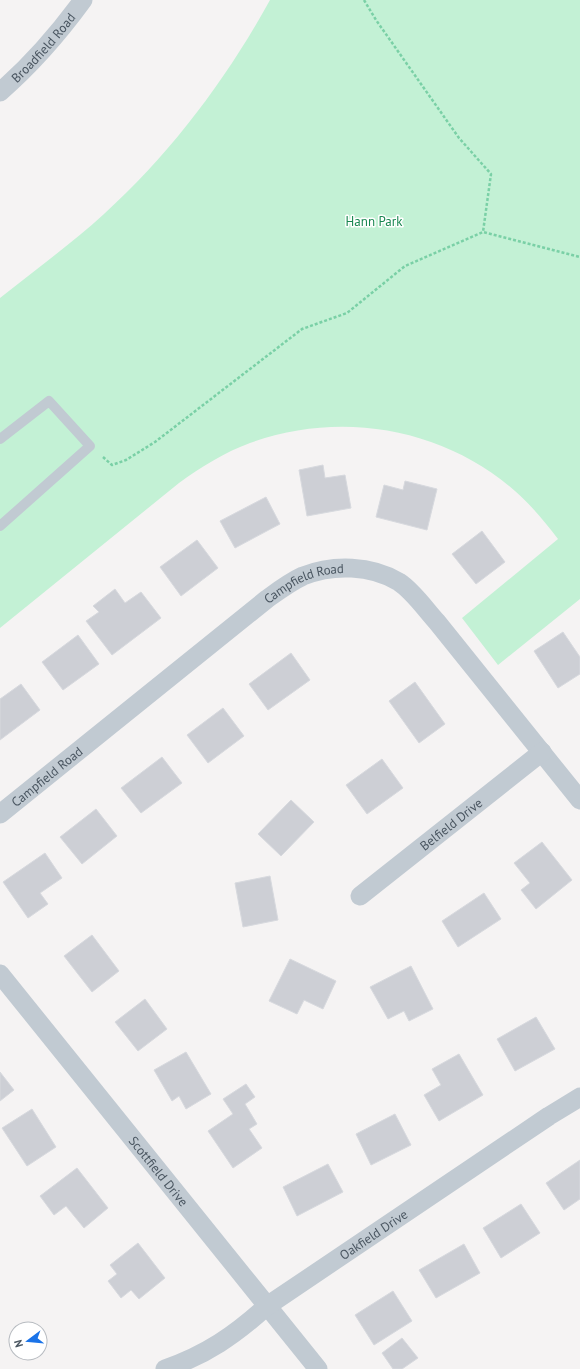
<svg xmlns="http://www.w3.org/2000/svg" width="580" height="1369" font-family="'PT Sans',sans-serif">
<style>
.green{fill:#c3f1d5}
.building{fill:#cdcfd5;stroke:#d7d9de}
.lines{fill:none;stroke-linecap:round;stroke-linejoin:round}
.path{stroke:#7ad0a6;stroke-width:2.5;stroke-dasharray:3 2;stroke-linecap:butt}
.lane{stroke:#c1cad2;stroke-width:10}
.street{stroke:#c1cad2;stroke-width:19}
.labels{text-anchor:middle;stroke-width:3;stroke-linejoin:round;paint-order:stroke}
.street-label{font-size:13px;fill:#4a5661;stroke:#fff}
.park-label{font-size:13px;fill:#17864f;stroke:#fff}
</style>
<rect width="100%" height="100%" fill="#f5f3f3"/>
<path class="green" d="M270,0h310v599l-82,66 -36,-47 96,-79c-13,-17 -27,-34 -43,-48 -72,-63 -174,-81 -265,-48 -25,9 -49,24 -71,40l-179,145v-330c35,-28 71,-54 104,-84 67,-61 122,-134 166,-214z"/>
<path class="building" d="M323,465l2,13 20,-3 6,33 -44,8 -8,-46z
M405,481l32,8 -10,41 -51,-13 8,-32 19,5z
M266,497l14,27 -45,24 -15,-27z
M482,531l23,31 -29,22 -24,-30z
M197,540l21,28 -37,28 -21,-29z
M115,589l10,14 16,-11 20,26 -49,37 -26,-34 13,-9 -6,-6z
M563,632l17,25v17l-22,14 -24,-37z
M78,635l21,29 -36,26 -21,-28z
M291,653l19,27 -42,30 -19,-26z
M415,682l30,42 -26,19 -30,-42z
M21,684l19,26 -40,30v-41z
M223,708l21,28 -36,27 -21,-28z
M162,757l20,26 -41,30 -20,-25z
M382,759l21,29 -36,26 -21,-29z
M291,800l23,22 -33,34 -23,-22z
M96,809l21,27 -35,28 -22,-27z
M542,842l30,38 -36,29 -15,-19 9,-7 -16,-20z
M45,853l17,25 -22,15 8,11 -20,14 -25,-36z
M270,876l8,44 -35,7 -8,-44z
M484,893l17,26 -43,28 -16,-26z
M92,935l27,36 -27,21 -28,-36z
M290,959l46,22 -13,28 -19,-9 -7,14 -28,-13z
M411,966l22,43 -24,12 -5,-10 -16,8 -18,-32z
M145,999l22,30 -29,22 -23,-29z
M536,1017l19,32 -40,22 -18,-32z
M186,1052l25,42 -25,15 -7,-13 -7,5 -18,-31z
M459,1054l24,41 -44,26 -15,-26 17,-10 -9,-16z
M0,1072l14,18 -14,11z
M246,1084l9,13 -10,7 12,20 -8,5 13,19 -29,20 -25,-37 25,-17 -10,-15z
M32,1109l24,38 -29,19 -25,-38z
M395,1114l16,31 -40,20 -15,-31z
M580,1160v39l-16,11 -18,-27z
M328,1164l15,28 -46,24 -14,-29z
M77,1168l31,40 -24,20 -18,-22 -12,9 -14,-19z
M521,1204l19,29 -39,25 -18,-30z
M138,1243l27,35 -26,21 -8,-9 -10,8 -13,-17 9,-7 -7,-9z
M464,1244l16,29 -44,25 -17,-28z
M393,1291l19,30 -38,24 -19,-30z
M402,1338l16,20 -16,11h-9l-11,-16z"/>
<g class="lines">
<path class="path" d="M364,0l12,20 83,118 32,36 -8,58
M103,457l9,8 14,-5 29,-18 147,-113 45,-16 58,-47 78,-34 97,25"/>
<path class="lane" d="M0,439l49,-38 41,45 -90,80"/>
<g class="street">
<path id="s1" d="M0,92c31,-27 59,-59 83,-92"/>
<path id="s2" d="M0,814l267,-215c11,-8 23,-17 36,-23 30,-12 68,-11 96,6 14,9 27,28 38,40l143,178"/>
<path id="s3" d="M360,896l182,-144"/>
<path id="s4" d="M0,974l318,395"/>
<path id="s5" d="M165,1369c41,-14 70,-34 102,-63l282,-190 31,-19"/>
</g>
</g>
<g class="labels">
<g class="street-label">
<text dy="5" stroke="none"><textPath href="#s1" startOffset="62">Broadfield Road</textPath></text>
<text dy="5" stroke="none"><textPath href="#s2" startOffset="384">Campfield Road</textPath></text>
<text dy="5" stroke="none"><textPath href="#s2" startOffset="60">Campfield Road</textPath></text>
<text dy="5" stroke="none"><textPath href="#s3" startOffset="116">Belfield Drive</textPath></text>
<text dy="5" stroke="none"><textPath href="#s4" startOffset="253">Scottfield Drive</textPath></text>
<text dy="5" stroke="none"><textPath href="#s5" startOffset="249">Oakfield Drive</textPath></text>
</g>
<g class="park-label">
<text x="374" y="226">Hann Park</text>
</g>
</g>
<g transform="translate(28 1341) rotate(254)"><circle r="19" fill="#ffffff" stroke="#b7bbc0"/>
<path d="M0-3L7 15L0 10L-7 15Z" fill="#1a73e8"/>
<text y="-6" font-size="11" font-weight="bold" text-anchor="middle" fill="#4a5661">N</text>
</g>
</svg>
